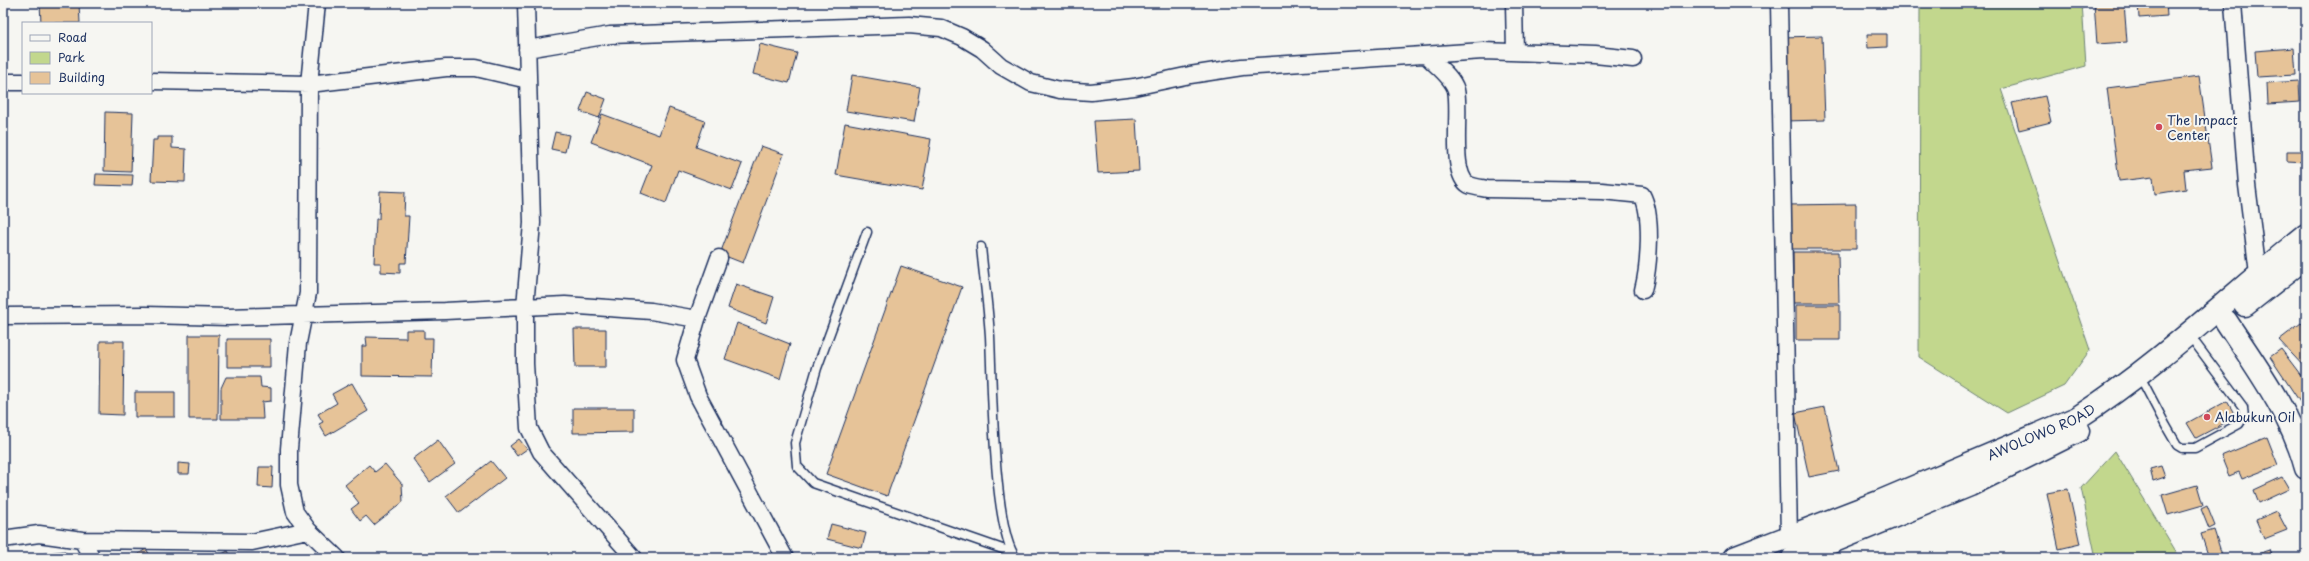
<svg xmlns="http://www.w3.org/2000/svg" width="2309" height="561" font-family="'Playpen Sans',sans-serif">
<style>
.green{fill:#c2d78d;stroke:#6e8376}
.building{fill:#e6c398;stroke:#1b2f5e}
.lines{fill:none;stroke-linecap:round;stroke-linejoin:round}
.lane-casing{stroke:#1b2f5e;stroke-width:11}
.street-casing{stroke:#1b2f5e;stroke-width:19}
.secondary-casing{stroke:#1b2f5e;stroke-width:25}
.lane{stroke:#f6f6f2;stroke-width:8}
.street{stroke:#f6f6f2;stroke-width:16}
.secondary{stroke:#f6f6f2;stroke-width:22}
.poi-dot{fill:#d1495b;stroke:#f6f6f2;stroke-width:1.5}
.labels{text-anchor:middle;stroke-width:4;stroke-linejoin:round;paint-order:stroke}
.poi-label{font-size:13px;fill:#1b2f5e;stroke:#f6f6f2;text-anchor:start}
.street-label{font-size:13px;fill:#1b2f5e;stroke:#f6f6f2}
</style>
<rect width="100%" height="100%" fill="#f6f6f2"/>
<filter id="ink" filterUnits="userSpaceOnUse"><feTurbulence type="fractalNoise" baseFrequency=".025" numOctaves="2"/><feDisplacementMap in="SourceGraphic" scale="8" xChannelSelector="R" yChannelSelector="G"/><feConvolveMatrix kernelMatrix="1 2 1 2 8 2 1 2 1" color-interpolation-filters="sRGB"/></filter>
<g filter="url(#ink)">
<path class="green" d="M1920,3h162l4,63 -85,23 89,261 -26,36 -57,27 -88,-56z
M2115,451l65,107h-84l-15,-70z"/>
<path class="building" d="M40,3h39l1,20h-39z
M2094,3h30l3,39 -30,2z
M2138,3h28l1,13 -28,2z
M1867,34h20v13l-19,1z
M1822,36l3,84 -41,1 -3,-84z
M760,44l37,9 -8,30 -36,-9z
M2294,48l2,27 -39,2 -2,-26z
M852,75l68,12 -6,35 -68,-11z
M2199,76l13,91 -28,3 2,19 -31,5 -2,-17 -34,4 -12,-93z
M2299,81l1,21 -32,2 -1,-21z
M587,92l19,7 -7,19 -19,-7z
M2045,96l6,26 -32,8 -7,-27z
M669,108l36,13 -9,26 46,17 -10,26 -54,-20 -12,33 -25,-10 11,-28 -61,-23 11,-28 57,21z
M105,112l28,1 -2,59 -27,-1z
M1136,119l3,52 -41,2 -4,-52z
M845,123l86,16 -9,51 -86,-15z
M555,132l14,3 -4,17 -14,-3z
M157,137h15v11l14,1 -1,33 -34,-1 2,-41h4z
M2303,142h3v7h-3z
M761,146l23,8 -41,109 -23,-9z
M2287,151h19v11l-19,-1z
M96,174l37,1 -1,11 -37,-1z
M380,191l25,1 -1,24h5l-3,47h-6v10l-19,-1v-9h-7l2,-44h3z
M1856,204v45h-69v-44z
M1793,252h45l1,51h-46z
M901,266l61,21 -75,209 -61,-22z
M736,284l38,13 -8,26 -38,-15z
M1796,305h44v35h-44z
M737,323l53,21 -10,35 -55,-20z
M2301,323l5,5v41l-27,-29z
M574,329h32v38h-31z
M406,330h18v8h9l-1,39 -70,-1v-30h5l-1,-9 40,1z
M189,335h30l-1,84h-29z
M227,339h43v28h-43z
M100,341h24l-1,74 -24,-1z
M2281,349l25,33v16l-6,4 -30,-45z
M226,377h34l1,10 10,1v13l-9,1 1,17h-42v-31z
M352,383l16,28 -42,25 -7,-12 4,-2 -5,-8 19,-11 -5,-9z
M135,392h40v25h-40z
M2227,401l9,16 -40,21 -9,-15z
M1825,407l14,64 -30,6 -14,-64z
M573,408h61v24l-61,1z
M2267,437l11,28 -36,14 -3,-7 -10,4 -8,-20z
M519,439l8,10 -10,7 -7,-10z
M438,440l17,24 -25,18 -17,-23z
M491,461l14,17 -46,35 -13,-17z
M178,463l12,1 -1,10h-11z
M385,464l17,20 1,18 -29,23 -8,-9 -6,5 -9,-12 8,-6 -14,-18 24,-20 6,7z
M2161,466l4,11 -12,4 -3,-12z
M259,467h14l-1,21 -14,-1z
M2282,477l7,12 -30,14 -5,-13z
M2197,485l6,20 -35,10 -6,-20z
M2068,489l12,55 -21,5 -12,-56z
M2207,506l8,20 -6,3 -8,-20z
M2277,511l10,19 -23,9 -8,-19z
M831,524l35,9 -4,15 -35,-9z
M2214,530l9,28h-14l-8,-24z
M146,549l6,9h-20z
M2270,550l3,8h-27z
M65,551l4,7h-37l-2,-3z
M228,551l4,7h-18z"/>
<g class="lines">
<g class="lane-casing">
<path id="lane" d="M867,232l-50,136 -22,75 2,23 16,17 198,69
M981,247c3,30 7,59 9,89 2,43 3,194 26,222
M2144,384l22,42 11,19 5,3h13l44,-24 5,-8 -1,-9 -47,-63"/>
</g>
<g class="street-casing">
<path id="street" d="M317,3l-8,81 -1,209 -10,50 -9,106v36l6,27 13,18 29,28
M526,3l6,220 -7,84v57l4,64 12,24 93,106
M1514,3l1,49
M1779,3l10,535
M2233,3l14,182 11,88
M527,49l83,-14 299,-10 32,3 21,9 20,12 19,17 30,17 29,7 31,2 43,-5 56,-12 52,-8 241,-16 112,4 38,4
M1426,55c9,10 26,21 30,35 5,22 -7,84 13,95 5,2 13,3 18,4l115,2 40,4c11,20 7,72 1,95
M151,81l158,3 137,-16h30l52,12
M3,82h20
M719,258l-22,61 -12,41 13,36 87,162
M3,316l142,-1 83,2 217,-6 120,-6 86,6 46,8
M3,539l36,-5 43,6 170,2 56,-12
M82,540l10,18"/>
</g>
<g class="secondary-casing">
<g id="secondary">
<path d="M2245,305l61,-48"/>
<path d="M2226,321c31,47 65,92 80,147"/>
<path id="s1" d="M1734,558l145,-56 198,-84c82,-53 153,-122 229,-183"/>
<path d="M1793,558l177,-73 108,-54"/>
</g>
</g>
<use href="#lane" class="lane"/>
<use href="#street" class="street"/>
<use href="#secondary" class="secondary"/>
</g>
</g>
<g class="poi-dot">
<circle cx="2159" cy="127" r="4"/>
<circle cx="2207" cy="417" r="4"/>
</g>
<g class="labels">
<g class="poi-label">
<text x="2167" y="125">The Impact<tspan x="2167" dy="15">Center</tspan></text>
<text x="2215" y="422">Alabukun Oil</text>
</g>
<g class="street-label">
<text dy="5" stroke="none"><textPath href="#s1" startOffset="332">AWOLOWO ROAD</textPath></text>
</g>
</g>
<rect width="2309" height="561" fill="none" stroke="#f6f6f2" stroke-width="16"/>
<rect x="8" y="8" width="2293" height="545" fill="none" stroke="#1b2f5e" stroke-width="1.5" filter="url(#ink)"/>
<rect x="22" y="22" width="130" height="72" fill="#f6f6f2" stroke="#9ea6b7"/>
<rect x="30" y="35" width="20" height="6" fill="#f6f6f2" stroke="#9ea6b7"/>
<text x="58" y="42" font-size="12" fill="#1b2f5e">Road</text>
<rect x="30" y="52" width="20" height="12" fill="#c2d78d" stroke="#9ea6b7"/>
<text x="58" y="62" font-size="12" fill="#1b2f5e">Park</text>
<rect x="30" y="72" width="20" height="12" fill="#e6c398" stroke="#9ea6b7"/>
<text x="58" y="82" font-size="12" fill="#1b2f5e">Building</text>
</svg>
